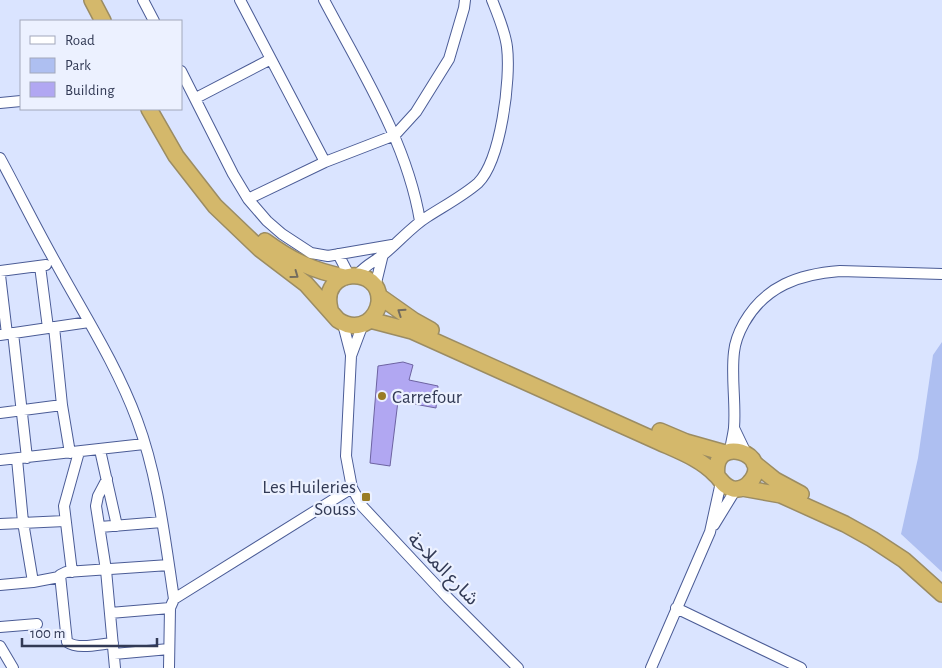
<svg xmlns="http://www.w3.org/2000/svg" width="942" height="668" font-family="'Alegreya Sans','Noto Sans Arabic',sans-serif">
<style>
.green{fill:#aebff1}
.building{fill:#b1a7f2;stroke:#6d63a1}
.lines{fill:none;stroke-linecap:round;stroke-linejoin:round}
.minor-casing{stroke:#4b5c96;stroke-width:12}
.highway-casing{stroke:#9b8c63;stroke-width:18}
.minor{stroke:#fff;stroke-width:10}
.highway{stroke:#d4b86b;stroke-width:15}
.oneway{stroke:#736c5e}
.poi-dot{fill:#997c25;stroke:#ecf1ff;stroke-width:2}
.labels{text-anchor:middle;stroke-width:4.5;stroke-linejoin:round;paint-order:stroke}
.poi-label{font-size:19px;fill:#323a55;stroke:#ecf1ff;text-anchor:start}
.street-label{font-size:19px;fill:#323a55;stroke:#ecf1ff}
</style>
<rect width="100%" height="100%" fill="#dae4ff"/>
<path class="green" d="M942,342v230l-41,-38 17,-76 15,-103z"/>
<path class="building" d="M403,362l10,3 -4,15 29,6 -2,22 -38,-7 -8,65 -20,-3 8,-97z"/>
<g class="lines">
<g class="minor-casing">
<path id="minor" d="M143,0l11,21
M240,0l85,162
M324,0c37,70 83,142 96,221
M181,71l52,103 15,25 19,22 15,13 29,19 17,3 64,-11
M196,98l75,-39
M0,103l21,-2
M0,158c19,35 37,72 57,107 28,51 60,101 80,155 21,56 28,120 37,179
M248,199l77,-37 70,-27 21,-23 33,-53 15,-51 1,-8
M338,254l11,21
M40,266l8,62
M0,271l46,-6
M0,275l7,59
M357,275c10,-11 17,-13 27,-21 15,-12 27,-27 43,-37 17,-11 36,-21 51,-34 23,-23 33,-104 29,-136 -2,-16 -9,-32 -15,-47
M375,287l8,-33
M343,324l8,31
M363,324l-12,32 -5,100 6,32 10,18 86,92 70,70
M54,327l8,78 8,48
M13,333l14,125
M0,335l89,-13
M0,413l62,-8
M734,428l12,25
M100,450l17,76
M730,451c1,-8 3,-15 4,-23 2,-25 -3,-51 0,-76 1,-10 5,-20 10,-29 21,-37 55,-49 96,-52l102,3
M17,459l6,63 10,60 26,-5
M0,460l144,-16
M107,479l-9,17 -2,10 10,64 9,98
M0,524l65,-3
M714,525l22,-36
M100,527l62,-5
M72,572l-8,-66 15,-54
M0,585l33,-3
M676,608l125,60
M110,613l60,-5
M0,627l37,-3
M113,643c-13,1 -35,7 -46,-1l-7,-67 6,-3 103,-7
M0,646l13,22
M114,654l55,-5
M169,668l1,-60 4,-9 178,-111
M651,668l59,-136 11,-50"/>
</g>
<g class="highway-casing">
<path id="highway" d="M92,0l11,21
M149,109l27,47 39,50 45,43 46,35 32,36c9,6 19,8 29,2 7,-5 11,-12 12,-20 3,-37 -60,-35 -49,7
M265,241c26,19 48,30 80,36
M379,296l34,24 18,10
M370,320l42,11 247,111c20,9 42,17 57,33 6,6 8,12 17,14 7,1 13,-2 17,-7 25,-28 -39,-50 -33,-6
M660,431l26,11 39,11
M754,463l21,17 26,14
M742,488l39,7 64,29 27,15 32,21 38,34"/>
</g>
<use href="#minor" class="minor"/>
<use href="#highway" class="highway"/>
</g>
<defs><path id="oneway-chevron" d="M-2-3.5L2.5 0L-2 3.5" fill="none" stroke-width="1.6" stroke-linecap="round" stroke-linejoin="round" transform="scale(1.25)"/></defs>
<g class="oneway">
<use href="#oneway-chevron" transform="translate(295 275) rotate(36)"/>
<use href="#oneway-chevron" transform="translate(401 312) rotate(-146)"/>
</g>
<g class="poi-dot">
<circle cx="382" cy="396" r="5"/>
<rect x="361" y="492" width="10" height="10" rx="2.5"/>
</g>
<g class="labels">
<g class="poi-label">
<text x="392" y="403">Carrefour</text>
<text x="356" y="493" text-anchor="end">Les Huileries<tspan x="356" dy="22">Souss</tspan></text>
</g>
<g class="street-label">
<text transform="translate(444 568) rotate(46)" y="7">شارع الملاحة</text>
</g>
</g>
<rect x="20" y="20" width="162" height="90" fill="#ecf1ff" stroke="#a2a8bb"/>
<rect x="30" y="36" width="25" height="8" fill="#ffffff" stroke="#a2a8bb"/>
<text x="65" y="45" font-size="15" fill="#323a55">Road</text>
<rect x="30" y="58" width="25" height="15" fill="#aebff1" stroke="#a2a8bb"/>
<text x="65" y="70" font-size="15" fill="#323a55">Park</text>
<rect x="30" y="82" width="25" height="15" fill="#b1a7f2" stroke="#a2a8bb"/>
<text x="65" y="95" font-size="15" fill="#323a55">Building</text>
<path d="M22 638v8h135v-8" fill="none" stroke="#323a55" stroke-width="2.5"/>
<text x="30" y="638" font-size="15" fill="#323a55" stroke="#ecf1ff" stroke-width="4" paint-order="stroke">100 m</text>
</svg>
